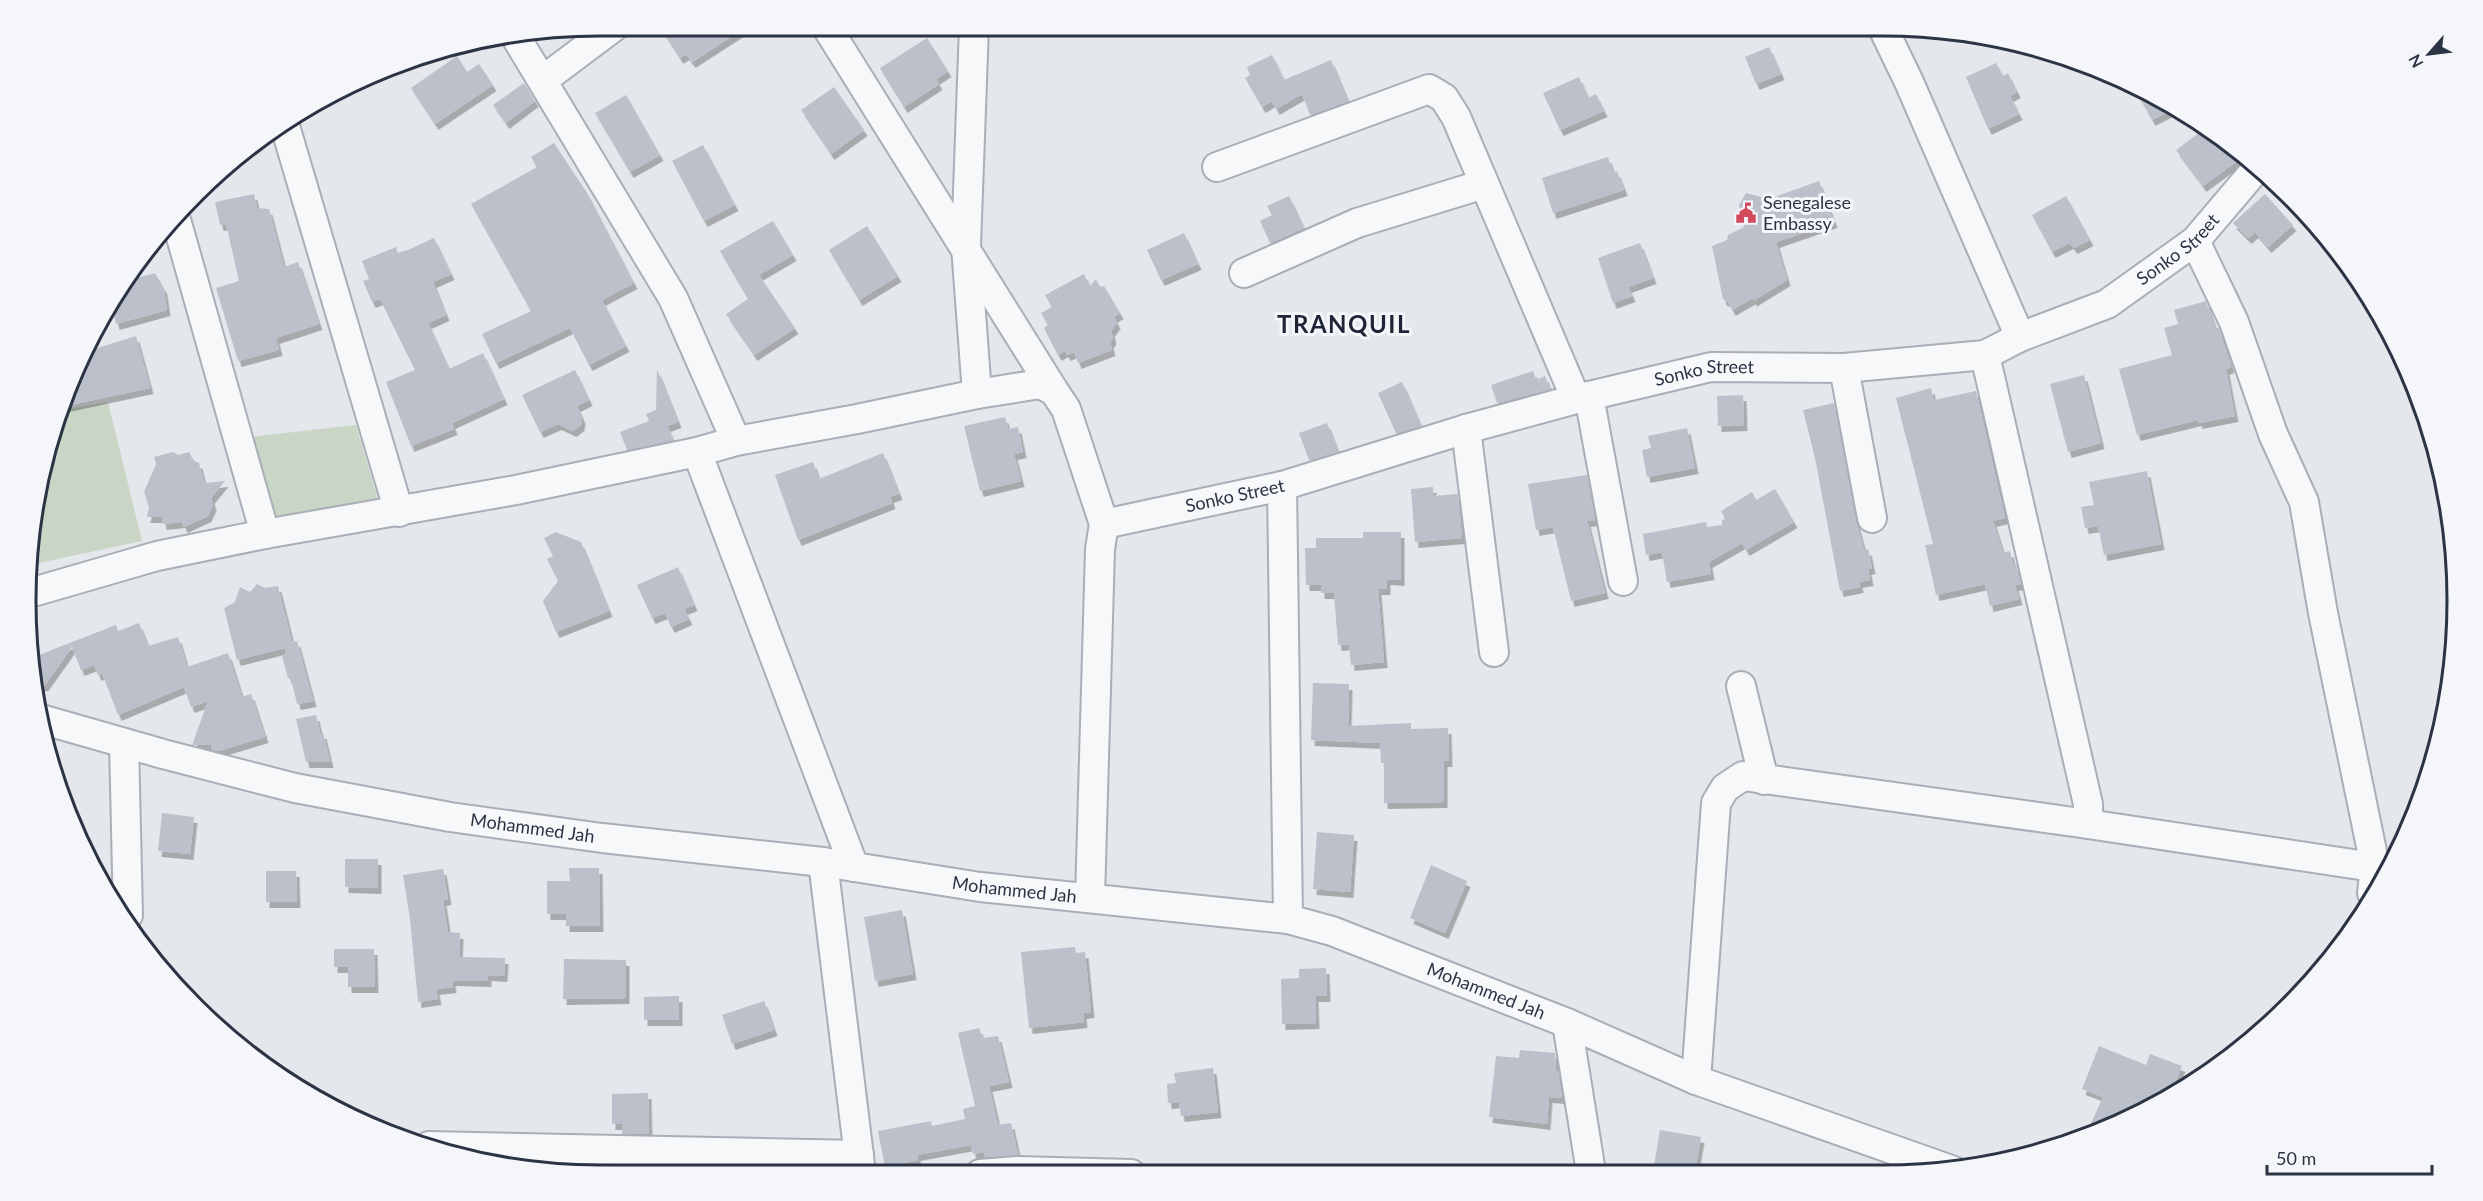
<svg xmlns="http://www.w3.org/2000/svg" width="2483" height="1201" font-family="Lato,sans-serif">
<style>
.green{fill:#c9d6c5}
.building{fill:#bbc0ca;filter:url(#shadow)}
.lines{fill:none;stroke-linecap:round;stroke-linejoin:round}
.minor-casing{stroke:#a9aeb7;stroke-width:32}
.minor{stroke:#f7f8fa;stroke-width:28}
.labels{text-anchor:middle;stroke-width:6;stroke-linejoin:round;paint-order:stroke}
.poi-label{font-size:18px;fill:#2b3445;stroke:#f4f6f9;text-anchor:start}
.street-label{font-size:18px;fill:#2b3445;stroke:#f4f6f9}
.district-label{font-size:24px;font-weight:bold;letter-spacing:1.5px;fill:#1d2536;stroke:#f4f6f9}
.rim{fill:none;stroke:#2b3445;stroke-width:3}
</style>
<defs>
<filter id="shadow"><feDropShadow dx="3.5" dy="6" stdDeviation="0" flood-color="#0004"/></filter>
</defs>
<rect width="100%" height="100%" fill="#e4e7ec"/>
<path class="green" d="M108,402l34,139 -108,23 3,-76 23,-78z
M356,425l25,85 -108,10 -23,-83z"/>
<path class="building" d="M659,26h89l-56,36 -6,-8 -6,4z
M927,38l21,33 -12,8 3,5 -35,23 -24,-39z
M1769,47l12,27 -25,10 -11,-27z
M1272,55l12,25 47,-20 17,41 -38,14 -8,-21 -26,15 -4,-8 -10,6 -17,-29 5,-3 -3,-8z
M457,56l10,16 12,-8 14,21 -58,39 -24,-36z
M1996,63l7,13 5,-3 9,19 -7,4 9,18 -31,15 -22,-52z
M1579,77l9,21 8,-4 8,17 -44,19 -17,-37z
M524,83l11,18 -29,22 -13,-18z
M2133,86l28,15 14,7 -23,12z
M834,87l30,43 -33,24 -30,-44z
M626,95l34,60 -30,17 -35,-59z
M2207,127l27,22 7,9 -38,28 -27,-36z
M554,143l33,50 47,90 -32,17 24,46 -37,19 -19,-37 -74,35 -14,-29 49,-23 -60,-107 66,-37 -6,-10z
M703,145l32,60 -31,16 -32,-60z
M1608,157l5,16 4,-2 7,19 -71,23 -11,-35z
M1819,181l15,41 -58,20 11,38 -34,21v-3l-21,12 -4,-8 -5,-3 -11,-53 15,-6 1,-5 16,-8 -5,-22 7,-12 23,6z
M254,194l3,14 12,1 15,58 14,-5 21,62 -43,14 3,12 -41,11 -22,-73 23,-7 -13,-57 -6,1 -5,-23z
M2265,194l28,31 -25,22 -13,-15 -7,6 -15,-15z
M1289,196l15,32 -34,15 -10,-22 12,-6 -5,-9z
M2066,196l24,44 -16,8 -4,-5 -18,9 -20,-37z
M773,221l20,34 -34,20 36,53 -41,27 -28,-41 22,-15 -28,-48z
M867,226l31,50 -39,24 -30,-50z
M1184,233l14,31 -37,16 -14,-30z
M434,238l17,36 -18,8 13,33 -18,8 21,46 34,-16 21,46 -52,24 2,6 -43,17 -25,-64 29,-12 -35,-71 -8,3 -9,-21 6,-2 -7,-18 34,-14 2,6 12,-4z
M1640,243l13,35 -25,9 4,9 -19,7 -15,-45z
M155,273l9,16 3,21 -51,14 -4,-17 6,-9 -2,-4 6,-12z
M1084,274l6,12 6,-7 4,8 4,-1 16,27 -6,4 3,6 -6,8 2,7 -3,5 2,7 -34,13 -4,-11 -7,3 -2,-4 -7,4 -14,-27 4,-3 -7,-12 11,-6 -7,-12z
M2206,301l9,27h4l12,39 -5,2 9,47 -36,7 -1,-3 -61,15 -18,-66 53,-14 -8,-27 14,-4 -4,-14z
M136,336l14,52 -89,19 8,-27 16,-28z
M657,369l21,53 -11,4 6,14 -46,10 -7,-18 29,-11 -3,-7 10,-4z
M575,370l14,30 -12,6 5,12 -1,7 -8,6 -15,-7 -18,8 -18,-37z
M1533,371l3,9 9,-4 5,13 -53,14 -6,-18z
M2084,375l17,68 -33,9 -18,-68z
M1402,382l19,44 -25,7 -18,-40z
M1931,388l3,12 42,-9 29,127 -12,3 10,32 7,-2 3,14 3,-1 5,20 -6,1 4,14 -29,7 -5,-22 -49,11 -11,-50 8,-1 -37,-146z
M1743,395l1,30 -26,1 -1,-30z
M1834,403l22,118 8,29 4,-1 4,19 -4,1 2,11 -11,2 1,5 -20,4 -25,-133 -12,-48z
M1005,417l3,12 10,-2 5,25 -9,2 7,27 -41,10 -16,-65z
M1327,423l11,29 -29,8 -10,-27z
M1687,428l8,40 -48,9 -5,-27 9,-2 -3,-12z
M173,452l5,3 11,-3 4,8 6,3 5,20 21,-2 -14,17 2,7 -5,11 -24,11 -2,-5 -19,2 -1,-7h-15l2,-10 -5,-15 12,-28 -2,-7z
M883,453l16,41 -9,3 2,6 -94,37 -23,-65 38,-13 6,17z
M2147,471l14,73 -57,11 -6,-29 -13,2 -4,-21 13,-2 -5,-23z
M1587,475l8,45 -8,1 18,72 -34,8 -18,-74 -17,3 -8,-46z
M1433,487v9l25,-2 4,44 -47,4 -4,-53z
M1775,489l19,33 -48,28 -4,-7 -33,19 2,12 -44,8 -5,-30 -16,3 -3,-21 63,-12 1,5 15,-2v-5l3,-1 -4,-8 31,-19 4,8z
M556,532l25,10 28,69 -53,21 -13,-31 15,-20 -11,-22 6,-3 -9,-18z
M1363,532h38v48l-14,-1v10h-9l6,73 -33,3 -2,-21 -11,1 -4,-52h-13v-8h-15l-1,-37h11v-10h47z
M678,567l16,38 -10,4 5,10 -18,8 -6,-14 -13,5 -15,-33z
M257,584l8,4 13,-2 14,56 5,-1 16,60 -16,3 -6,-26h-3l-6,-22 4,-1 -1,-7 -48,12 -13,-52 11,-6 5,-15 10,5z
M139,623l9,23 30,-9 9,30 41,-14 14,44 9,-3 14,43 -46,14 -7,-1 -1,-5h-19l16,-44 -17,6 -7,-20 -66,28 -16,-42 -4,2 -4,-10 -13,5 -9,-23 -27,38 -11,2 -4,-12 1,-17 85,-33 2,6z
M1313,683l36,1 -1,42 63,-3v6l37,-1 1,33h-5v41l-60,1v-40h-3l-1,-20 -69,-3z
M316,715l4,18h3l7,29h-24l-10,-43z
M162,813l32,4 -4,37 -32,-3z
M1317,832l37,3 -4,57 -37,-3z
M345,859h33v29l-33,-1z
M1431,865l36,16 -22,52 -35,-15z
M569,868h30l1,58h-34v-12h-19v-33h23z
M443,869l5,30 -5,1 5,32 12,1 -1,24 46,1 -1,18 -16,-1v6l-36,-1 1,7 -17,2 2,10 -20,3 -8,-83 -7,-44z
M266,871h30l1,31h-31z
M902,910l11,64 -38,7 -11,-64z
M1075,947l1,6 9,-1 6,60 -8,1 1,9 -55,6 -8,-76z
M334,949h40l1,38h-27v-20h-14z
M564,959l62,1v38l-63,1z
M1326,968l1,28h-12l1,27 -34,1 -1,-45 18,-1v-9z
M679,996v24h-35v-23z
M764,1001l10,29 -42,14 -10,-29z
M979,1028l3,10 16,-2 11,46 -20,4 9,39 13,-2 7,32 -33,2 -1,-5 -11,2 -2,-9 -54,10 1,5 -33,7 -7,-36 53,-10 1,5 33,-7 -2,-10 12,-3 -17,-73z
M2099,1046l47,19 4,-11 32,12 -10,25 -70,41 -17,4 18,-39 -21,-8z
M1520,1050l35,3 1,18 2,1 4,26 -13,-1 -2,27 -58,-7 7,-61 23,2z
M1213,1068l5,44 -37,4 -2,-14 -11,1 -1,-19 9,-1 -2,-10z
M648,1093l1,41h-27v-10h-10v-30z
M1660,1130l41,7 -6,34 -42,1z"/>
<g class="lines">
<g class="minor-casing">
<g id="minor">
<path d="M826,26l228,365"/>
<path d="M974,26l-8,220 11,148"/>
<path d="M1882,26l27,56 111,255"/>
<path d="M517,39l156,259 63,143"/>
<path d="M543,80l72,-54"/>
<path d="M285,126l114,386"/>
<path d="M1217,167l212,-78 15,9 12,19 120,282"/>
<path d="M177,223l88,311"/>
<path d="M2195,241l39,81 39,112 31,68 19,111 52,253 -3,27"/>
<path d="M1244,273l113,-50 127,-39"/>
<path d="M1844,368l28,150"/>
<path d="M1589,396l34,185"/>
<path d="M1466,429l28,223"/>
<path d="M697,452l157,415"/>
<path d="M1282,486l6,433"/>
<path id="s1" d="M1104,524l178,-38 184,-57 110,-30 135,-32 133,1 141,-13 35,-18 87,-33 88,-63 62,-73"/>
<path d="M33,592l124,-36 108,-22 251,-44 181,-38 39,-11 121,-22 120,-25 63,-10 14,7 12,18 38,115 -4,25 -10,349"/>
<path d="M1741,686l23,94"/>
<path id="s2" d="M44,720l119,34 132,34 155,29 152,21 221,24 157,25 308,32 44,12 235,92 129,57 258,91"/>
<path d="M124,743l4,172"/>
<path d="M2088,824l298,45"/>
<path d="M823,862l38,311"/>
<path d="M1567,1023l24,149"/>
<path d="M1696,1080l20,-277 9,-15 18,-12 345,48v-20l-103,-449"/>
<path d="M429,1146l430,9"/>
<path d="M980,1174l38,-3 113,3"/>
</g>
</g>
<use href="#minor" class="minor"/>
</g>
<defs>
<g id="civic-bare" transform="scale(1.62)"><path d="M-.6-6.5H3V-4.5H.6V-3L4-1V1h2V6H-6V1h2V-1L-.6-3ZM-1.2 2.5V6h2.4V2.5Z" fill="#d1495b" stroke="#f4f6f9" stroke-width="2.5" paint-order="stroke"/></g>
</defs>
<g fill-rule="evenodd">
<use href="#civic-bare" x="1746" y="213"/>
</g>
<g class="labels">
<g class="poi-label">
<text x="1763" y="209">Senegalese<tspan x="1763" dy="21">Embassy</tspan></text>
</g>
<g class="street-label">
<text dy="6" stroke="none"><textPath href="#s1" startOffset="1124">Sonko Street</textPath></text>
<text dy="6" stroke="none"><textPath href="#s1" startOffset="620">Sonko Street</textPath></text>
<text dy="6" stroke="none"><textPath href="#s1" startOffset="134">Sonko Street</textPath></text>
<text dy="6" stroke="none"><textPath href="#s2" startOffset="501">Mohammed Jah</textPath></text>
<text dy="6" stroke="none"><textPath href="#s2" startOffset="987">Mohammed Jah</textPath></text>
<text dy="6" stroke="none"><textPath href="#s2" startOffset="1473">Mohammed Jah</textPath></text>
</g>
<g class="district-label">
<text x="1344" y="333">TRANQUIL</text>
</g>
</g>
<path d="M0 0H2483V1201H0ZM600 36H1883A564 564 0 0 1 2447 600V601A564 564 0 0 1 1883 1165H600A564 564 0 0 1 36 601V600A564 564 0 0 1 600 36Z" fill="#f4f6f9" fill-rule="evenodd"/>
<path class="rim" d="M600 36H1883A564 564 0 0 1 2447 600V601A564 564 0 0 1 1883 1165H600A564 564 0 0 1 36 601V600A564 564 0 0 1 600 36Z"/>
<g transform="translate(2429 54) rotate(242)" stroke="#f4f6f9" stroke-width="4.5" paint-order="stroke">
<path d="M0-4.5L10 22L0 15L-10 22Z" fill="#2b3445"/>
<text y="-9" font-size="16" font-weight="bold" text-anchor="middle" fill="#2b3445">N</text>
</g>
<path d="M2267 1165v9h165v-9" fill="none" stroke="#2b3445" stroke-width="3"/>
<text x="2276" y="1165" font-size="18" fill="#2b3445" stroke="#f4f6f9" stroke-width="4.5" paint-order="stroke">50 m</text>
</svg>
